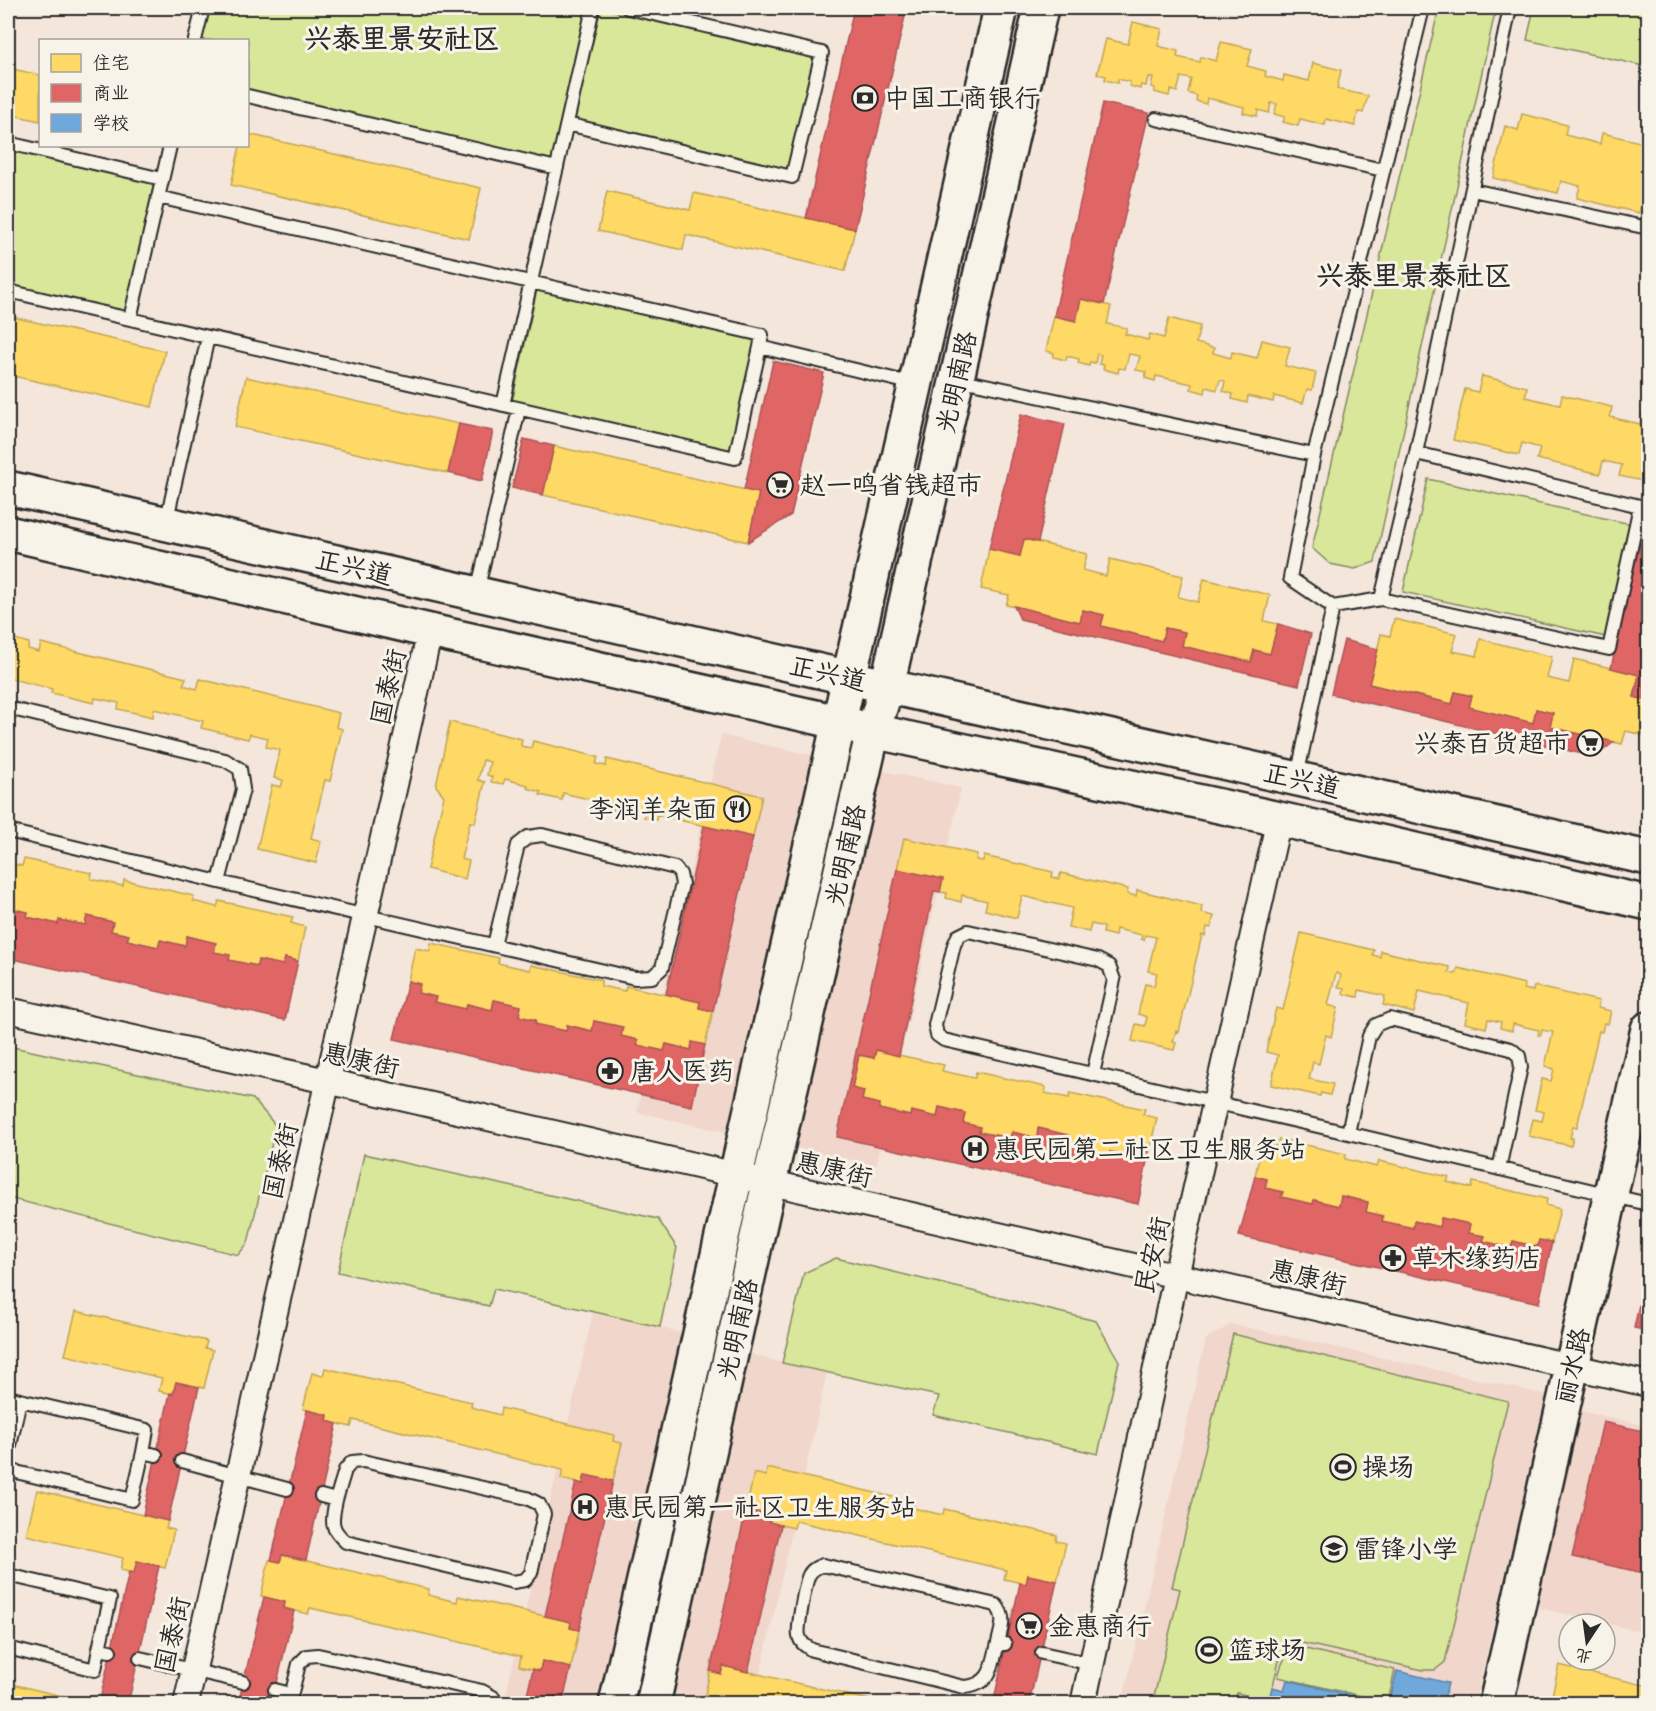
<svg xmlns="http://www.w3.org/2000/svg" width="1656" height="1711" font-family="Caveat,'LXGW WenKai TC',sans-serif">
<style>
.built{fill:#f1d6cb}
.green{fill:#d9e79a;stroke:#828962;stroke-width:1.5}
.homes{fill:#ffd966;stroke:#bfa554;stroke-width:1.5}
.shops{fill:#e06666;stroke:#aa5454;stroke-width:1.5}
.schools{fill:#6fa8dc;stroke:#5b82a7;stroke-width:1.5}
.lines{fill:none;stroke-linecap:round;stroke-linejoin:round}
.lane-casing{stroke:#2b2b2b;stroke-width:16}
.street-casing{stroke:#2b2b2b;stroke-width:28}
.secondary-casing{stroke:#2b2b2b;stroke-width:38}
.lane{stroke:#f7f3e8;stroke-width:12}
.street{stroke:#f7f3e8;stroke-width:24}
.secondary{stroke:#f7f3e8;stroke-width:33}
.labels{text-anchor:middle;stroke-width:6;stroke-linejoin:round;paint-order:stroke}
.poi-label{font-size:26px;fill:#2b2b2b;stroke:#f7f3e8;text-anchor:start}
.street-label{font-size:26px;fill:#2b2b2b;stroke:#f7f3e8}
.quarter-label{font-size:28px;font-weight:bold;fill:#2b2b2b;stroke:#f7f3e8}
</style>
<rect width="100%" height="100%" fill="#f4e6db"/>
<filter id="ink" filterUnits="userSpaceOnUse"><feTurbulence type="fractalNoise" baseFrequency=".0167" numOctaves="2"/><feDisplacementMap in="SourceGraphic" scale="12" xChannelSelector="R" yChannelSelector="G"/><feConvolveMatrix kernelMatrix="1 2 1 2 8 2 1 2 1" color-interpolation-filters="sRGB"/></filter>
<g filter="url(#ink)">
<path class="built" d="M721,735l240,53 -85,378 -239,-54z
M593,1313l67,14 122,36 45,10 -73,330 -250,1z
M1232,1324l315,71 -72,308 -353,1 84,-365z
M1576,1410l72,16v207l-113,-26z"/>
<path class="green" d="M208,8h379l-35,153 -304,-70v-51h-47z
M601,8l214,50 -28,113 -214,-50z
M1439,8h57l-121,554 -20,7 -25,-5 -18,-16z
M1534,8h114v59l-121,-27z
M8,150l146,34 -29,130 -117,-27z
M537,289l219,50 -25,113 -219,-50z
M1428,479l203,45 -25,113 -203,-45z
M8,1046l245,53 23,27 -28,117 -10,12 -230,-57z
M364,1154l294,65 19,29 -17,79 -166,-38 -5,17 -151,-34z
M836,1258l260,63 23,40 -21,93 -165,-39 6,-19 -157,-33 22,-90z
M1233,1334l275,67 -63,261 -10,8h-12l-121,-27 -16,7 -7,11 -10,40 -32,-8 -3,10h-53l-27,-6 26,-108 -8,-2z
M1306,1649l89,21 -7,32 -110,-25c5,-20 7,-24 28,-28z"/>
<path class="homes" d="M1133,22l29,7 -4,17 20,5 -1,6 23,5 1,-5 15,4 5,-19 31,7 -5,17 19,5 -1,5 18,5 1,-6 25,6 4,-18 28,7 -4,19 31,7 -5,17 -5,-1 -3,14 -29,-7 -1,6 -25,-6 -2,7 -15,-4 2,-5 -11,-3 3,-10 -6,-1 -2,10 -11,-3 -1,6 -14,-3 1,-6 -37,-9 -1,6 -10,-3 1,-5 -9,-3 3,-14 -10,-2 -4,15 -6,-2 -2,6 -15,-4 1,-4 -4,-1 2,-9 -5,-1 -2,9 -5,-1 -1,4 -10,-3v-4l-12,-3v4l-13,-3 1,-4 -9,-2 9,-35 22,5z
M8,68l32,7v46l-32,-7z
M1522,114l45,11 -2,10 35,9 2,-11 46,11v57l-5,-1 -4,13 -62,-15 3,-12 -19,-5 -3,12 -65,-15 12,-52 13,4z
M248,134l233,54 -12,51 -238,-54 9,-39h8z
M607,191l83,19 4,-17 161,36 -10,42 -159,-36 -3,15 -85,-19z
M1081,299l30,7 -4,18 20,4 -2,6 23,6 2,-6 14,4 5,-20 31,8 -4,17 18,5 -1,5 18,5 1,-6 25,6 5,-18 28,7 -5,19 31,7 -4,17 -5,-1 -4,14 -29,-7 -1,6 -25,-6 -1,7 -15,-4 1,-5 -10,-3 2,-10 -5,-1 -3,10 -11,-3 -1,6 -14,-4 1,-5 -36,-8 -1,5 -10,-3 1,-6 -10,-2 4,-14 -11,-2 -4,15 -6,-1 -1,5 -15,-4 1,-4 -5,-1 2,-9 -4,-1 -2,9 -5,-1 -1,4 -11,-3 1,-4 -12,-3 -1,4 -13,-3 1,-4 -8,-2 8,-35 22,5z
M8,316l157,35 -13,56 -144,-32z
M1482,376l45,11 -2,10 35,8 2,-10 50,12 -2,10 30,7 2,-11 6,2v67l-29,-6 3,-11 -19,-4 -3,13 -63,-15 3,-11 -18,-5 -3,12 -66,-15 12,-51 13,3z
M246,377l213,47 -11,49 -213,-46z
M554,446l205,47 -11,49 -205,-47z
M1024,539l63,15 -4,16 23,6 4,-17 73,17 -5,21 20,5 6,-23 66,16 -6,26 14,3 -8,30 -16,-4 -3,12 -69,-16 3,-14 -20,-4 -3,13 -61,-15 3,-11 -21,-5 -3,12 -74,-17 3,-10 -28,-6 8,-40 31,7z
M1394,619l63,15 -5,17 25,5 3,-17 72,18 -5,21 22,5 5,-24 65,16 -5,22 14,4v7l-6,27 -16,-4 -4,13 -72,-17 3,-14 -17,-4 -3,14 -64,-16 3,-11 -17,-4 -3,12 -83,-20 12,-50 9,2z
M8,637l21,6 -1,6 11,3 2,-9 145,35 -3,7 14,4 3,-10 139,34 -3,14 6,2 -12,52 -5,-1 -14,58 10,3 -5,22 -59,-14 15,-64 9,2 2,-7 -9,-2 6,-28 -14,-3 2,-9 -18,-4 -2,5 -47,-11 2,-7 -49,-12 -1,8 -35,-8 1,-6 -24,-5 -1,5 -43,-10 1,-4 -44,-11z
M450,722l72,17 -1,7 10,2 2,-7 65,16 -2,7 10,2 1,-7 155,37 -9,41 -96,-22 -1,5 -12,-3 1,-6 -11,-3 -2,7 -19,-5 1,-5 -51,-12 -1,7 -22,-5 1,-3 -14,-4 1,-3 -23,-6 -2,5 -12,-2 1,-5 -5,-2 3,-13 -7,-2 -5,20 7,2 -10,41 -5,-1 -9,37 8,2 -4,18 -38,-10 17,-73 -8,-10z
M904,838l73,16 -1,6 7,1 1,-5 69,16 -1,5 7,2 2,-6 67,16 -1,5 9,2 1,-6 65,16 -1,7 13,3 -3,12 -4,-1 -2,9 -3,-1 -23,97 -3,-1 -3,11 3,1 -2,7 -42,-9 4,-17 9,2 2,-9 -9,-3 7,-30 9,2 3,-13 -9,-2 8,-34 -11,-2 -1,5 -3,-1 1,-4 -26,-6 -1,7 -12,-3 1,-6 -13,-3 -2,8 -21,-5 4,-19 -50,-12 -5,22 -32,-8 2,-9 -25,-6 -1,7 -15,-4 1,-5 -7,-1 3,-13 -46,-10z
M24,859l68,14 -1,6 32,7 1,-6 70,16 -1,5 24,6 2,-6 74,16 -2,6 14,4 -7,34 -13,-3 -2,7 -25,-5 -1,6 -28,-6 1,-5 -16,-3 2,-9 -29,-7 -2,10 -25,-6 -2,7 -31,-7 2,-5 -18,-4 2,-9 -26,-6 -2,9 -26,-5 -1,4 -31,-7 1,-5 -18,-4 2,-9 -4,-1v-35l14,3z
M1301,933l73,17 -1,5 7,2 1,-6 69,16 -1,6 7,1 2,-6 67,16 -1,5 9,2 1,-5 65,15 -1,7 13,3 -3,13 -4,-1 -2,9 -3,-1 -22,96 -4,-1 -3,12h3l-2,8 -42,-10 4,-17 9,2 2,-9 -9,-2 7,-31 9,2 3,-12 -9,-3 8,-34 -11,-2 -1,5h-3l1,-5 -26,-6 -1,7 -12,-3 1,-6 -13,-3 -2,9 -21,-5 4,-20 -50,-12 -5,22 -31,-8 2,-9 -26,-6 -1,7 -15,-3 1,-6 -6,-1 3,-12 -5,-2 -8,32 10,3 -7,29 -5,-2 -7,29 -6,-2 -4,17 24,5 -3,11 -9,-2 -1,3 -49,-11 7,-30 -12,-3 10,-44 7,2z
M431,943l68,15 -1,5 32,7 1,-5 70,15v6l24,5 1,-5 74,16 -1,6 14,3 -8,34 -13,-3 -1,8 -25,-6 -2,7 -27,-6 1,-5 -17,-4 2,-9 -29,-6 -2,10 -25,-6 -1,6 -31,-7 1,-4 -17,-4 2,-10 -27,-6 -2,10 -25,-6 -1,5 -32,-7 2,-5 -18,-4 2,-9 -12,-3 7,-33 15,3z
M876,1050l68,15 -2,6 33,7 1,-6 70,15 -1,6 24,5 1,-5 75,16 -2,6 14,3 -8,34 -13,-3 -1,8 -25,-5 -1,6 -28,-6 1,-5 -16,-4 2,-8 -30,-7 -1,10 -25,-6 -2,6 -31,-6 1,-5 -17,-4 2,-10 -26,-6 -2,10 -26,-6 -1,5 -31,-7 1,-5 -18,-4 2,-9 -12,-3 7,-33 15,3z
M1279,1139l67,15 -1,5 32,8 2,-6 70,16 -2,5 25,6 1,-6 74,17 -1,6 14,4 -8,33 -13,-2 -2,7 -24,-6 -2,7 -28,-7 2,-5 -17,-3 2,-9 -29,-6 -2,9 -25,-6 -1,7 -31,-7 1,-5 -17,-4 2,-10 -27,-6 -2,10 -25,-6 -1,4 -32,-7 2,-5 -18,-4 2,-9 -12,-3 7,-33 15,3z
M76,1311l131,30 -2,7 8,2 -9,38 -28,-6 -3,12 -14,-3 3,-13 -97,-23z
M325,1368l147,34 -1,5 29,8 1,-7 113,27 -1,6 9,2 -9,38 -28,-6 -2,9 -22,-5 2,-9 -210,-50 -2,7 -24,-6 1,-6 -25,-6 9,-36 11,3z
M767,1468l148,34 -2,6 30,7 1,-6 113,26 -1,6 10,2 -9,38 -29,-6 -2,9 -22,-5 2,-9 -210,-49 -2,7 -25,-6 2,-7 -25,-5 8,-37 12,3z
M37,1490l131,31 -2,7 8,2 -9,38 -28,-7 -3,12 -14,-3 3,-12 -97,-23z
M282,1555l147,34 -1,6 29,7 1,-6 113,26 -1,6 9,2 -8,38 -29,-7 -2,10 -21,-5 2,-10 -211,-48 -2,6 -24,-6 1,-6 -24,-6 8,-36 11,2z
M1559,1665l89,21v18h-98z
M723,1666l147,34v4h-167l7,-33 11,3z
M8,1683l86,21h-86z"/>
<path class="shops" d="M854,8h53l-52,221 -49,-11z
M1103,103l46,10 -45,191 -23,-5 -5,22 -22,-5z
M773,361l51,12 -33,142 -43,27 11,-49 -15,-3z
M1021,414l44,10 -27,118 -14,-3 -4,17 -31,-7z
M459,424l34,7 -11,50 -34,-8z
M524,439l30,7 -11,49 -31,-7z
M1648,503v198l-14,-4 5,-22 -28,-7z
M1014,606l66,16 3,-12 21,5 -3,11 61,15 3,-13 20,4 -3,14 69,16 3,-12 16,4 8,-30 33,10 -12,51 -279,-66z
M1344,640l34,9 -9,35 83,20 3,-12 17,4 -3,11 64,16 3,-14 17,4 -3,14 64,15 -19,15 -264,-63z
M704,826l49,11 -40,174 -14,-3 1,-6 -34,-8z
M897,869l46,10 -3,13 -6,-1 -35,165 -23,-6 -2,8 -15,-3 -7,33 12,3 -2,9 18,4 -1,5 31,7 1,-5 26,6 2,-10 26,6 -2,10 17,4 -1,5 31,6 2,-6 25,6 1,-10 30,7 -2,8 16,4 -1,5 28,6 1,-6 25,5 1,-8 13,3 -11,52 -301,-67z
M8,908l20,4 -1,5 31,7 1,-4 26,5 2,-9 26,6 -2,9 18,4 -2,5 31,7 2,-7 25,6 2,-10 29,7 -2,9 16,3 -1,5 28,6 1,-6 25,5 2,-7 13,3 -13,59 -277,-62z
M408,981l12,3 -2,9 18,4 -2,5 32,7 1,-5 25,6 2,-10 27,6 -2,10 17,4 -1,4 31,7 1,-6 25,6 2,-10 29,6 -2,9 17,4 -1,5 27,6 2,-7 25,6 1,-8 13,3 -13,61 -298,-67z
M1255,1176l12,3 -2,9 18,4 -2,5 32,7 1,-4 25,6 2,-10 27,6 -2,10 17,4 -1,5 31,7 1,-7 25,6 2,-9 29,6 -2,9 17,3 -2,5 28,7 2,-7 24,6 2,-7 13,2 -13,61 -300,-67z
M1648,1263v68l-14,-3z
M176,1382l23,5 -31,134 -25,-6 27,-122 3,1z
M307,1410l21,5 -1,6 10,3 -31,136 -24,-5 -2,7 -9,-2z
M1603,1422l45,10v142l-76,-17z
M585,1475l28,6 -34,149 -9,-2 1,-6 -26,-6 31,-134 7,2z
M746,1510l25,5 -2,7 12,3 -33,147 -25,-6 -2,8 -11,-3z
M137,1561l22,5 -31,138h-29l30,-132 5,1z
M1028,1575l29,6 -28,123h-36l27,-121 6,1z
M264,1597l21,5 -1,6 10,3 -22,93h-34z
M542,1661l29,7 -9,36h-37l8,-35 7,2z"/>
<path class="schools" d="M1397,1671l51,12 -5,21h-54z
M1287,1680l93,22v2h-112l4,-17 12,3z"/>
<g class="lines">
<g class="lane-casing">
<path id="lane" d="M1423,8l-109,447 -24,123 43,29 48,-8 35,-146 94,-445
M195,40l8,-32
M248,96l309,72
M1156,119l227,51
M567,124l225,53 30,-124 -194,-45
M8,143l154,36
M1472,190l176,38
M158,197l604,138 -2,12
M8,291l727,167 25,-111 154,37
M130,319l40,-173
M957,379l357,76
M503,405l90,-397
M166,523l42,-186
M477,592l42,-183
M1381,599l228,50 31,-143 -224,-53
M8,708l217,52 15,9 3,20 -24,93
M1297,777l36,-170
M8,831l211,51 416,96 17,-1 10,-9 20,-84 -2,-10 -5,-6 -133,-33 -14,2 -10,8 -24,100
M1093,1074l21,-94 -5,-14 -11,-6 -130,-29 -10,5 -4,9 -19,80 2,10 7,5 404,93 300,71
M1348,1133l21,-97 7,-11 14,-6 121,30 8,7 2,11 -22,102
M8,1397l12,3
M8,1455l12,-55 127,30 -4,22 13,3
M182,1461l105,28
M8,1470l124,30 11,-48
M321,1496l15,4c-4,20 -7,28 10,42l167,40 12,-2 6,-7 13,-59 -5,-10 -12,-6 -164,-37 -11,1 -7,8 -9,30
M8,1575l102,24 -11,50 11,2
M998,1643c3,-15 9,-25 -2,-38l-173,-40c-6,2 -11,4 -14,10 -4,8 -12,54 -10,61 2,8 7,10 13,14l152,37c28,-2 28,-21 34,-44l7,1
M8,1648l87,22 4,-21
M1042,1653l50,11
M140,1658l103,24
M275,1690l16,4
M289,1704l10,-40 8,-8 11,-1 164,36 11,6 3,7"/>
</g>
<g class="street-casing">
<path id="street" d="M8,1010l319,71 1321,303
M186,1704l244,-1073
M1083,1704l93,-428 103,-457"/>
</g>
<g class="secondary-casing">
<path id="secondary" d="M8,488l1640,370
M8,533l422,98 408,91 35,9 406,88 369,84
M616,1704l385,-1696
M653,1704l116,-521 104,-452 14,-45 154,-678
M1496,1704l152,-675"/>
</g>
<use href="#lane" class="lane"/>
<use href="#street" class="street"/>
<use href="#secondary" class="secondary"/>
</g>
</g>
<defs>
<g id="bank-ring" transform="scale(1.35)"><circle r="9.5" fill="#f7f3e8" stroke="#2b2b2b" stroke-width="1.5"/><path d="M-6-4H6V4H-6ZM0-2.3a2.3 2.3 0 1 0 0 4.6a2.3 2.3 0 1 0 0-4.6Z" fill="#2b2b2b"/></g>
<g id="supermarket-ring" transform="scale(1.35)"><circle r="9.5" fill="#f7f3e8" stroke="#2b2b2b" stroke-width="1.5"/><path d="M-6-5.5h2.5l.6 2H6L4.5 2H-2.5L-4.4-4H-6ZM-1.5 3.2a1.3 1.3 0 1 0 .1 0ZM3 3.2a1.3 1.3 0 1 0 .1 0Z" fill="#2b2b2b"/></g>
<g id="restaurant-ring" transform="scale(1.35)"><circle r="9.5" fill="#f7f3e8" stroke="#2b2b2b" stroke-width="1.5"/><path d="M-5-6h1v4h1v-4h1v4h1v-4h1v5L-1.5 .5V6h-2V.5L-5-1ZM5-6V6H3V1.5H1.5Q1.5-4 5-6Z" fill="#2b2b2b"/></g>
<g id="pharmacy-ring" transform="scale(1.35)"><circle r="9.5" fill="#f7f3e8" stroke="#2b2b2b" stroke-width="1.5"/><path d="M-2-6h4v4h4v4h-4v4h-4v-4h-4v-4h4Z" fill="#2b2b2b"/></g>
<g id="hospital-ring" transform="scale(1.35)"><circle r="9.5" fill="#f7f3e8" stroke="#2b2b2b" stroke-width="1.5"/><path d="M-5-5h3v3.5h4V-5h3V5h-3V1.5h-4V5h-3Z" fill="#2b2b2b"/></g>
<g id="stadium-ring" transform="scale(1.35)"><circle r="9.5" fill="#f7f3e8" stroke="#2b2b2b" stroke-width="1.5"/><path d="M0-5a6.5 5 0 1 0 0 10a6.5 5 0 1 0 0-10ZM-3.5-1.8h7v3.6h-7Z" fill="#2b2b2b"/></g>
<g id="school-ring" transform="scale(1.35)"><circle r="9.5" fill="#f7f3e8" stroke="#2b2b2b" stroke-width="1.5"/><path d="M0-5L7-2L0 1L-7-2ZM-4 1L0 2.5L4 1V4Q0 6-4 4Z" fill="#2b2b2b"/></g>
</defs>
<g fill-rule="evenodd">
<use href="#bank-ring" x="865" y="98"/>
<use href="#supermarket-ring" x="780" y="485"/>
<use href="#supermarket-ring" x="1590" y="743"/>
<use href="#restaurant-ring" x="737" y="809"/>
<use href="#pharmacy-ring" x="610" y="1071"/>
<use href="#hospital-ring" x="975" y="1149"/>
<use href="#pharmacy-ring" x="1393" y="1258"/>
<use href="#stadium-ring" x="1343" y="1467"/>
<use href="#hospital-ring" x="585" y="1507"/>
<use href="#school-ring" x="1334" y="1549"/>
<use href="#supermarket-ring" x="1029" y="1626"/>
<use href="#stadium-ring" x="1209" y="1650"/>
</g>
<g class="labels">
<g class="poi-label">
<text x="884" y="107">中国工商银行</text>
<text x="800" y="494">赵一鸣省钱超市</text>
<text x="1570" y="752" text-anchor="end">兴泰百货超市</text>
<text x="718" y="818" text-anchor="end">李润羊杂面</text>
<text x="630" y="1080">唐人医药</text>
<text x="994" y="1158">惠民园第二社区卫生服务站</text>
<text x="1412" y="1267">草木缘药店</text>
<text x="1362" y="1476">操场</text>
<text x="604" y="1516">惠民园第一社区卫生服务站</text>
<text x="1354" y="1558">雷锋小学</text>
<text x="1048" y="1635">金惠商行</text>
<text x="1228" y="1659">篮球场</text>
</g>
<g class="street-label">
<text transform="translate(956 382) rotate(-77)" y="9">光明南路</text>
<text transform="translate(354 567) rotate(13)" y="9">正兴道</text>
<text transform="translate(828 673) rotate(13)" y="9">正兴道</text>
<text transform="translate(388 687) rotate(-77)" y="9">国泰街</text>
<text transform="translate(1302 780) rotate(13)" y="9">正兴道</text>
<text transform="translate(845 855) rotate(-77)" y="9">光明南路</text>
<text transform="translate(361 1060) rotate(13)" y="9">惠康街</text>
<text transform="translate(280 1161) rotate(-77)" y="9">国泰街</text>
<text transform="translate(834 1169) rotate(13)" y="9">惠康街</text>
<text transform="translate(1152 1255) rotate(-77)" y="9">民安街</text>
<text transform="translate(1308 1277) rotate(13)" y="9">惠康街</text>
<text transform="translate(737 1329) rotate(-77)" y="9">光明南路</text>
<text transform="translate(1572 1366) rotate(-77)" y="9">丽水路</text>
<text transform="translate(172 1635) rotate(-77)" y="9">国泰街</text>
</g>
<g class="quarter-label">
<text x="402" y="48">兴泰里景安社区</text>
<text x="1414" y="285">兴泰里景泰社区</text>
</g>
</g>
<rect width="1656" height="1711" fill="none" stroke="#f7f3e8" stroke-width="30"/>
<rect x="15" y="15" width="1626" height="1681" fill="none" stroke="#2b2b2b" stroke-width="2" filter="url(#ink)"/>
<rect x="39" y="39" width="210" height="108" fill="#f7f3e8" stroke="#a5a39c" stroke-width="1.5"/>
<rect x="51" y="54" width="30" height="18" fill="#ffd966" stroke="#a5a39c" stroke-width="1.5"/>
<text x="93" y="69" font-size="18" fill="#2b2b2b">住宅</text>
<rect x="51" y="84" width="30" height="18" fill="#e06666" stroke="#a5a39c" stroke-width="1.5"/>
<text x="93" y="99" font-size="18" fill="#2b2b2b">商业</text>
<rect x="51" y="114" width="30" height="18" fill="#6fa8dc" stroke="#a5a39c" stroke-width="1.5"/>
<text x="93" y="129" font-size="18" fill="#2b2b2b">学校</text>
<g transform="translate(1587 1642) rotate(193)"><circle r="28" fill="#f7f3e8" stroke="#a5a39c" stroke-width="1.5"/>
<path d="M0-4.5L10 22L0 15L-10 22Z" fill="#2b2b2b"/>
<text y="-9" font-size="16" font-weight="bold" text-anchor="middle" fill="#2b2b2b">北</text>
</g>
</svg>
